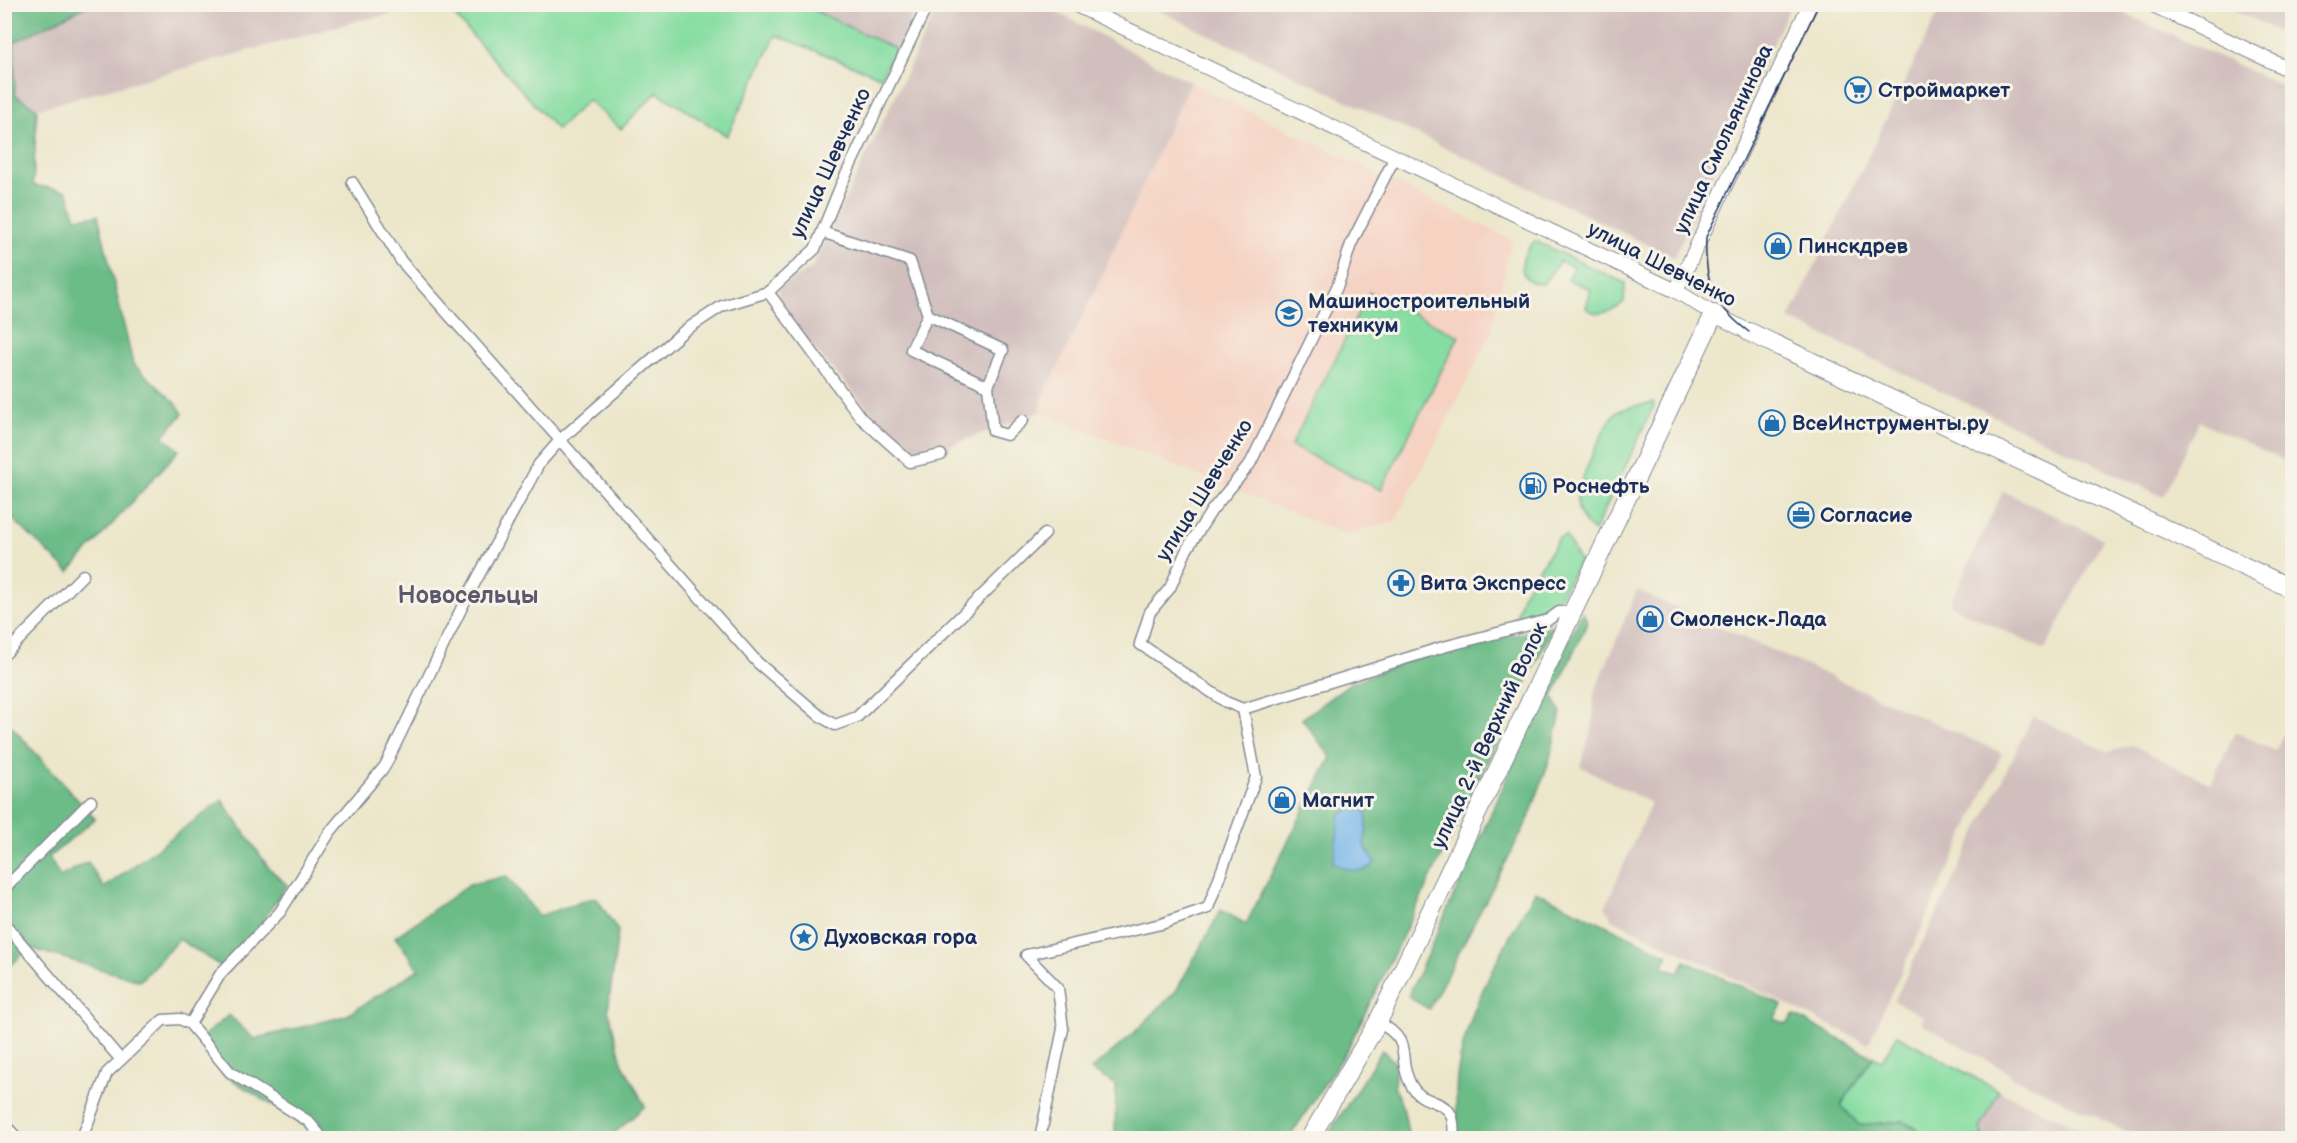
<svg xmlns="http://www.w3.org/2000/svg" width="2297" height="1143" font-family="'Balsamiq Sans',sans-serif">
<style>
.built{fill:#f5d2c2}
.industrial{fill:#d1bfbd}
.green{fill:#86dda1;stroke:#508680;stroke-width:1.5}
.forest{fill:#6cbc87;stroke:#447672;stroke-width:1.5}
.water{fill:#78b7eb;stroke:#4a73a4;stroke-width:1.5}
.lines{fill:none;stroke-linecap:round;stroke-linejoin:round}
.minor-casing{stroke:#848a94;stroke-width:13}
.tertiary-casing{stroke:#848a94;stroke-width:16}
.secondary-casing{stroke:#848a94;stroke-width:17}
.primary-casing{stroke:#848a94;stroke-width:20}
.minor{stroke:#fff;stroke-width:10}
.tertiary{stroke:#fff;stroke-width:14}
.secondary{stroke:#fff;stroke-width:15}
.primary{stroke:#fff;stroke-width:18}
.tram{stroke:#1b2f5e;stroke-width:1.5}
.labels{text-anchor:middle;stroke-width:6;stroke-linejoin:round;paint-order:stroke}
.poi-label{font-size:21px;font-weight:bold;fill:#1b2f5e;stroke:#f7f3e8;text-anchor:start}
.street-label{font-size:21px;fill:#1b2f5e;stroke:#f7f3e8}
.quarter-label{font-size:24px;font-weight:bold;fill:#5c586d;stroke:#f7f3e8}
</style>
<rect width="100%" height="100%" fill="#f7f3e8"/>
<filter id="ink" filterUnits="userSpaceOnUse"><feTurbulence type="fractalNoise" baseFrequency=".0167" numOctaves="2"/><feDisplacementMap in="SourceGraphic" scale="12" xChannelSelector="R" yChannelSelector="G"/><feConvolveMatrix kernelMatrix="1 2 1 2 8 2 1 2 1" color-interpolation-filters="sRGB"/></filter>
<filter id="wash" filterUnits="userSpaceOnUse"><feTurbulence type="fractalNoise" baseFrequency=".008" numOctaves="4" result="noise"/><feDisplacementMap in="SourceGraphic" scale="24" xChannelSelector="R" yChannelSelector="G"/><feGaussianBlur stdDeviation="1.35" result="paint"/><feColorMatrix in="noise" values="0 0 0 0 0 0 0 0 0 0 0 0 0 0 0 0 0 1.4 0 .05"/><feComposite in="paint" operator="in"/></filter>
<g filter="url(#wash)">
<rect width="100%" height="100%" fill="#ece6ca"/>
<path class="built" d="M1190,82l322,158 -22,96 -95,185 -50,13 -305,-122 4,-17 51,-104z"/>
<path class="industrial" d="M89,5h345l-81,17 -316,87 -22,-14 -1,-54z
M803,5h115l-22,44z
M939,5h104l147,77 -95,209 -51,104 -4,17 -126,47 -137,-151 2,-21 33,-19z
M1147,5h644l-117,252z
M1942,5h164l186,85v375l-93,-44 -35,76 -375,-178z
M2224,5h68v33z
M2003,491l100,48 -58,111 -96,-45z
M1637,590l365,163 -134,291 -256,-125 -7,-12 46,-104 -71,-37 13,-40 1,-32z
M2292,714v424h-152l-118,-57 -10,-2 -2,-6 -89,-50 3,-6 -30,-16 139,-285 75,36 24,-7 79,39 24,-52 40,19z
M1999,1091l103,47h-118l-4,-9z"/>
<path class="green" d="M445,5h358l93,44 -15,28 -105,-42 -49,101 -70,-44 -36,37 -33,-29 -31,30z
M1535,241l90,42 -1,19c-11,9 -25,17 -38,6l5,-19 -23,-9 6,-13 -14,-6 -17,23c-28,0 -25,-29 -8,-43z
M1369,292l90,44 -78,154 -90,-44z
M1653,403l1,3 -60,126c-9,-8 -17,-19 -17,-32 0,-14 29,-80 40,-88 10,-6 25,-7 36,-9z
M1566,536l14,26 -28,47 -38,15 8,-29 37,-57z
M1897,1035l102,56 -19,38 4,9h-69l4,-8 -15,-9 -45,4 -18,-20 32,-48 9,4z"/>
<path class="forest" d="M4,5h85l-75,37 1,53 22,14 -4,76 34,6 9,27 22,-3 35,149 43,39 7,11 -20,22 16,14 -110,122 -64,-60z
M1582,612l6,9 -35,76 8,16 -11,45 -21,60 -100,191 -21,-12z
M1554,625l-206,423 -59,90h-174l1,-53 -25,-15 41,-35 44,-44 45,-81 25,14 85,-167 -29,-38 47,-35 59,-23z
M5,719l90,100 -46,38 11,20 28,-15 16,26 118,-88 47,68 18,17 -59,86 -49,-32 -39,42 -110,-33 -25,22z
M506,876l33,40 57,-19 22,34 -10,79 14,52 23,44 -36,32h-284l-101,-63 -24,-36 29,-24 25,24 92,-23 73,-47 -24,-32 74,-52z
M1535,891l133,64 -6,12 16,6 7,-12 97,44 -8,14 13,5 7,-9 79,42 -32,48 18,20 45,-4 15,9 -4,8h-457c-1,-24 -4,-50 1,-74 11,-63 46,-117 76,-173z
M1382,1050l14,13 -2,23 10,25 5,27h-83z"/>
<path class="water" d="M1350,809l16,1 1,18 -3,16 11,19c-14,14 -26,7 -42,0l7,-48z"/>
</g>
<g filter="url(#ink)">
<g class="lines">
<g class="minor-casing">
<path id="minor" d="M928,4l-87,181 -26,64 -47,43 93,126 49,44 31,-7
M1394,159l-43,85 -13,41 -88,179 -38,46 -25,39 -17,39 -20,24 -10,32 86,58 17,7 200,-62 105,-27 11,-8h13
M352,182l49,79 357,402 62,53 15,9 22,-8 188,-183
M822,232l88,29 18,54 -17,35 77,36 5,45 14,4 16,-15
M928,315l75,35 -15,36
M4,655l79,-80
M4,889l87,-88
M4,923l117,137
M1378,1022c38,21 17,33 33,63 14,26 47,7 42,53
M190,1024l31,-51 59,-61 50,-80 55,-66 80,-165 74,-137 22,-25 123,-108 38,-25 46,-14
M4,1124l13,14
M82,1138l25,-65 56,-53 17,-1 10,5 40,48 78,49 11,13 -1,4
M1040,1138l23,-109 -5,-41 -32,-33 135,-31 47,-16 48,-131 -13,-68"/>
</g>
<g class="tertiary-casing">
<path id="tertiary" d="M1074,4l602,287 38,23
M2151,4l141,67
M1676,291l134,-287"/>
</g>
<g class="secondary-casing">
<path id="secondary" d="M1714,314l35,18"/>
</g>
<g class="primary-casing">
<path id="primary" d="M1749,332l543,257
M1310,1138l68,-116 336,-708"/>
</g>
<use href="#minor" class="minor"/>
<use href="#tertiary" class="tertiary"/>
<use href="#secondary" class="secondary"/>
<use href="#primary" class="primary"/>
<path class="tram" d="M1749,332c-36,-27 -45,-50 -43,-95l113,-233"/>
</g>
</g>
<defs>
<g id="supermarket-ring" transform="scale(1.35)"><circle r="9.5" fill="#f7f3e8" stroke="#1f6fb2" stroke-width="1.5"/><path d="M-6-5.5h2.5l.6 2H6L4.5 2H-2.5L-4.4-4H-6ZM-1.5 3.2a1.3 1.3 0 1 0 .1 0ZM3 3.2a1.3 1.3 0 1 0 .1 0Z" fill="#1f6fb2"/></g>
<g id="shop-ring" transform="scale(1.35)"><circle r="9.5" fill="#f7f3e8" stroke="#1f6fb2" stroke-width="1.5"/><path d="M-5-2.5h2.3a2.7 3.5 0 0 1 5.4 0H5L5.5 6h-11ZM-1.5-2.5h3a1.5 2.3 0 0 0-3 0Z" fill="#1f6fb2"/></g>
<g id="university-ring" transform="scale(1.35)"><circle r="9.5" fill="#f7f3e8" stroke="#1f6fb2" stroke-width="1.5"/><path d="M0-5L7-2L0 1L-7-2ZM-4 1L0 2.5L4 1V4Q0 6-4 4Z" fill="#1f6fb2"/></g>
<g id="fuel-ring" transform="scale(1.35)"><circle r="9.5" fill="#f7f3e8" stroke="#1f6fb2" stroke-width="1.5"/><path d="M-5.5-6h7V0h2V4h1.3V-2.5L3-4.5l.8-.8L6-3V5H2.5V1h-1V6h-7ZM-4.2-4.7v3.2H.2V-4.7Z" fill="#1f6fb2"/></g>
<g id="office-ring" transform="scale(1.35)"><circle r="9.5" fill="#f7f3e8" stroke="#1f6fb2" stroke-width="1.5"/><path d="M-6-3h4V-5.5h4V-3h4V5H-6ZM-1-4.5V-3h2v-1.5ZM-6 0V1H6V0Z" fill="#1f6fb2"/></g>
<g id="pharmacy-ring" transform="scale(1.35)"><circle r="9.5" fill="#f7f3e8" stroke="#1f6fb2" stroke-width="1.5"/><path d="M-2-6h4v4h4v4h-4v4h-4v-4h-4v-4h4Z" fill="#1f6fb2"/></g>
<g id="sight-ring" transform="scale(1.35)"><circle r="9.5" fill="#f7f3e8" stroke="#1f6fb2" stroke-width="1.5"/><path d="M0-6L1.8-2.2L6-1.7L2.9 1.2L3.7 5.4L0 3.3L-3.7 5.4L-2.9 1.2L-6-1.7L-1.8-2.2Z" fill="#1f6fb2"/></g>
</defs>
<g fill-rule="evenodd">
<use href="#supermarket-ring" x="1858" y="90"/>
<use href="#shop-ring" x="1778" y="246"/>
<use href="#university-ring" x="1289" y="313"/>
<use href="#shop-ring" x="1772" y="423"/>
<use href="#fuel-ring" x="1533" y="486"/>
<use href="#office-ring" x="1801" y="515"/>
<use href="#pharmacy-ring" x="1401" y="583"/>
<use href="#shop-ring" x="1650" y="619"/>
<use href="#shop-ring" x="1282" y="800"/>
<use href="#sight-ring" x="804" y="937"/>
</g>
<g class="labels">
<g class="poi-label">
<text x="1878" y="97">Строймаркет</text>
<text x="1798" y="253">Пинскдрев</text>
<text x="1308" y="308">Машиностроительный<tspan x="1308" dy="24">техникум</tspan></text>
<text x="1792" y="430">ВсеИнструменты.ру</text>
<text x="1552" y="493">Роснефть</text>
<text x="1820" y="522">Согласие</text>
<text x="1420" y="590">Вита Экспресс</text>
<text x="1670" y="626">Смоленск-Лада</text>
<text x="1302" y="807">Магнит</text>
<text x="824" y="944">Духовская гора</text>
</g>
<g class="street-label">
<text transform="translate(1723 139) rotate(-65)" y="7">улица Смольянинова</text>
<text transform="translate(830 163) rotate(-65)" y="7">улица Шевченко</text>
<text transform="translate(1662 264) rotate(27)" y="7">улица Шевченко</text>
<text transform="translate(1204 490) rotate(-58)" y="7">улица Шевченко</text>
<text transform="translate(1489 735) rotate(-65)" y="7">улица 2-й Верхний Волок</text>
</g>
<g class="quarter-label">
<text x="468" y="603">Новосельцы</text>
</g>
</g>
<rect width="2297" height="1143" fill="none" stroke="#f7f3e8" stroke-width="24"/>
</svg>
